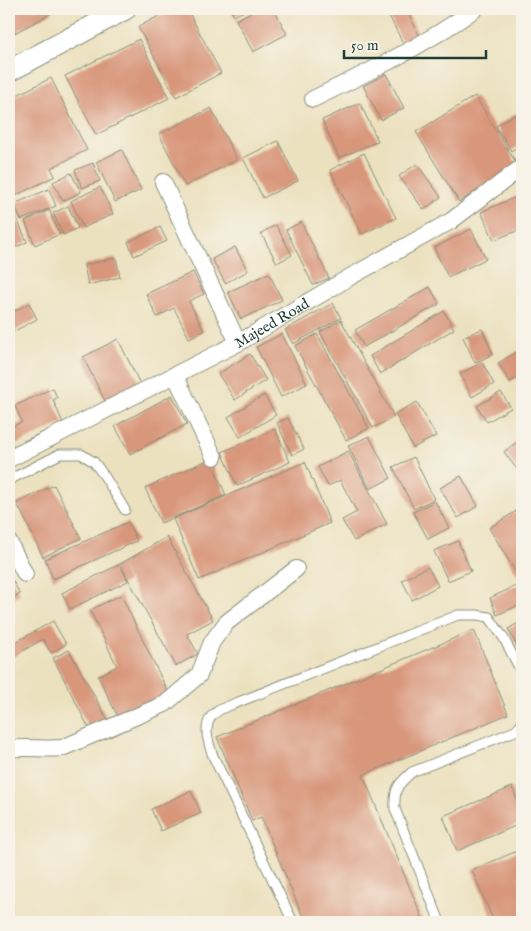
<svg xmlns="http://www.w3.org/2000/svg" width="531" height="931" font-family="'IM FELL English',serif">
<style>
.building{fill:#d8967a}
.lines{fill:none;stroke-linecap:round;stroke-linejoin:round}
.service-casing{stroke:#868f7a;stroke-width:11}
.minor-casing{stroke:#868f7a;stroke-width:18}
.tertiary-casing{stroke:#868f7a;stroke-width:23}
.service{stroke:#fff;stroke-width:9}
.minor{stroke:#fff;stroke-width:16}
.tertiary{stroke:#fff;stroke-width:21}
.labels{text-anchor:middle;stroke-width:4;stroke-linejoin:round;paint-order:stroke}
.street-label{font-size:15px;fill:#1f3d34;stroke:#f7f3e8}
</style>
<rect width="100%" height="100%" fill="#f7f3e8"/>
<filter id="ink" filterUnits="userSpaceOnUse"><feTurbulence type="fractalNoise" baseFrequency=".02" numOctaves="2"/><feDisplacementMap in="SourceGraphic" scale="10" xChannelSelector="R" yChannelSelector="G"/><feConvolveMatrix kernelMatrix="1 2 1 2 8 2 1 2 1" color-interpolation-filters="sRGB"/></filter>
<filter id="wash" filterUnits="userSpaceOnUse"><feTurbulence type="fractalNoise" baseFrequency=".0096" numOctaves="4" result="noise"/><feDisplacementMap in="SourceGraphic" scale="20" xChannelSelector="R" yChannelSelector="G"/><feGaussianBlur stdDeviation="1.12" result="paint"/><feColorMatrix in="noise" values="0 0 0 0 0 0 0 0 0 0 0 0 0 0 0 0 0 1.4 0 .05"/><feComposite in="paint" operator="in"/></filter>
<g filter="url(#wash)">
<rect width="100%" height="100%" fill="#ece1bf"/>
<g id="blocks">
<path class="building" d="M9,9h41l2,4 -43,23z
M172,9h15l34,64 -45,24 -38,-70z
M230,9h18l-14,7z
M257,9h17l13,25 -34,18 -17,-32z
M393,9h13l15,30 -16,8 -18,-35z
M139,39l30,59 -73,37 -31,-59z
M386,74l18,34 -23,12 -18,-34z
M51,78l36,72 -36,18 4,8 -46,23v-100z
M475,96l43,70 -59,36 -43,-70z
M360,103l18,38 -39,17 -17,-38z
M211,108l26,52 -52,26 -26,-52z
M522,110v34l-11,7 -15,-25z
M278,141l20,40 -35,17 -20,-40z
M122,150l19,40 -26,12 -19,-40z
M364,153l32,65 -34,16 -32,-64z
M93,163l7,18 -18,7 -7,-18z
M417,164l24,33 -17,13 -25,-34z
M71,173l10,19 -18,9 -10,-19z
M100,187l13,27 -30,14 -12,-27z
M49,189l7,17 -35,14 -7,-16z
M518,196l4,10v23l-28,11 -13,-28z
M68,206l10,22 -15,7 -10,-22z
M13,209l14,33 -17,8 -1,-39z
M49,210l11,24 -25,11 -10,-24z
M301,222l28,56 -16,7 -27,-55z
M276,225l16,30 -15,8 -16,-30z
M160,227l7,14 -33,15 -6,-14z
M471,229l15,30 -38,18 -14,-29z
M235,247l13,24 -23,12 -13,-24z
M116,258l4,19 -32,8 -4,-20z
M193,272l11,22 -15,7 15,30 -15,7 -15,-30 -17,9 -11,-23z
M269,273l13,27 -41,19 -13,-27z
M430,287l9,17 -75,43 -9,-17z
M10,301l5,10 14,-8 8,16 -28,15v-32z
M333,303l8,15 -48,26 -8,-14z
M444,311l10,18 -74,45 -10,-18z
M341,320l53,97 -21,11 -53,-96z
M482,329l11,25 -18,9 -12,-26z
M282,334l25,50 -26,13 -25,-50z
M317,334l52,94 -23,12 -51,-94z
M118,339l22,45 -35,17 -22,-44z
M518,351l4,7v17l-12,7 -12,-19z
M250,354l16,26 -31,20 -17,-26z
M482,362l12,22 -22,13 -12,-23z
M53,388l4,10 -4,2 10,23 -50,23 -4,-9v-9l13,-6 -7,-16z
M501,392l10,16 -24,14 -10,-16z
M172,395l15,29 -57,30 -15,-28z
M264,395l12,20 -36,22 -12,-20z
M417,402l19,34 -23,12 -18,-34z
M288,418l16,31 -12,6 -15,-32z
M275,429l15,33 -53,24 -15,-34z
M369,436l22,42 -21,11 -22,-43z
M522,438v38l-18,-24z
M348,451l39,73 -33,17 -12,-21 15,-8 -17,-32 -12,6 -10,-19z
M414,457l20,42 -20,10 -21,-42z
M210,459l16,36 -65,28 -16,-35z
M305,462l25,61 -131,57 -26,-61z
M461,476l17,30 -20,12 -18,-30z
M54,485l27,53 -38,19 -26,-54z
M435,501l14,27 -21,11 -15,-27z
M518,510l4,7v60l-2,2 -31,-51z
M128,522l9,19 -84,38 -8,-20z
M167,537l46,83 -26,14 11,20 -22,12 -55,-100 7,15 -58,28 -8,-16 58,-29z
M458,541l13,30 -23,10 -14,-30z
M428,567l10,19 -26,14 -10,-20z
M9,574l11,20 -11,6z
M520,584l2,6v14l-25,11 -7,-17z
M121,595l48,99 -50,25 -21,-43 19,-10 -27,-56z
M53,621l13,23 -15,9 -8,-14 -34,20v-13z
M522,621v35l-14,-27z
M474,630l34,84 -145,61 61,147h-119l-44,-105 -9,4 -35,-84z
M69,650l40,72 -18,10 -38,-74z
M512,787l10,25v11l-65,28 -14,-35z
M191,791l10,22 -40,18 -10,-22z
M522,849v73h-28l-22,-52z"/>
</g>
</g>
<g filter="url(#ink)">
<use href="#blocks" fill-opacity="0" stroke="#868f7a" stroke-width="1"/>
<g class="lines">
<g class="service-casing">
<path id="service" d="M9,480l51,-26h21l13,8 11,15 20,33
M293,922l-80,-166c-4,-11 -10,-28 -2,-39 2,-3 7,-6 10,-8l237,-94h19l12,2 14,20 19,36
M440,922l-45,-113c-1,-20 2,-24 17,-37l103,-41 7,-7"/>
</g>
<g class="minor-casing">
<g id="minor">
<path d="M313,99c56,-27 112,-54 162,-90"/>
<path d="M163,182l75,161"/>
<path d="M175,375l39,82"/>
<path id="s1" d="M9,459l229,-116 112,-66 101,-56 71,-54"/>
<path d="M9,542l16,32"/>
<path d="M9,749c17,-3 35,1 53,-1l103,-44 34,-29 13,-33 14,-19 70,-54"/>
</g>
</g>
<g class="tertiary-casing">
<path id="tertiary" d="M9,71l116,-62"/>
</g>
<use href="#service" class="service"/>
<use href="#minor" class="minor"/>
<use href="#tertiary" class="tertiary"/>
</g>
</g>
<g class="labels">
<g class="street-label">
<text dy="5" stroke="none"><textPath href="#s1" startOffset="296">Majeed Road</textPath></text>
</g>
</g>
<rect width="531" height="931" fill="none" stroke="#f7f3e8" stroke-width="30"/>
<path d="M344 50v8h142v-8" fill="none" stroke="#1f3d34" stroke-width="2.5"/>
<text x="351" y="50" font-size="15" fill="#1f3d34" stroke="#f7f3e8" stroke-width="4" paint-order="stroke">50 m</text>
</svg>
